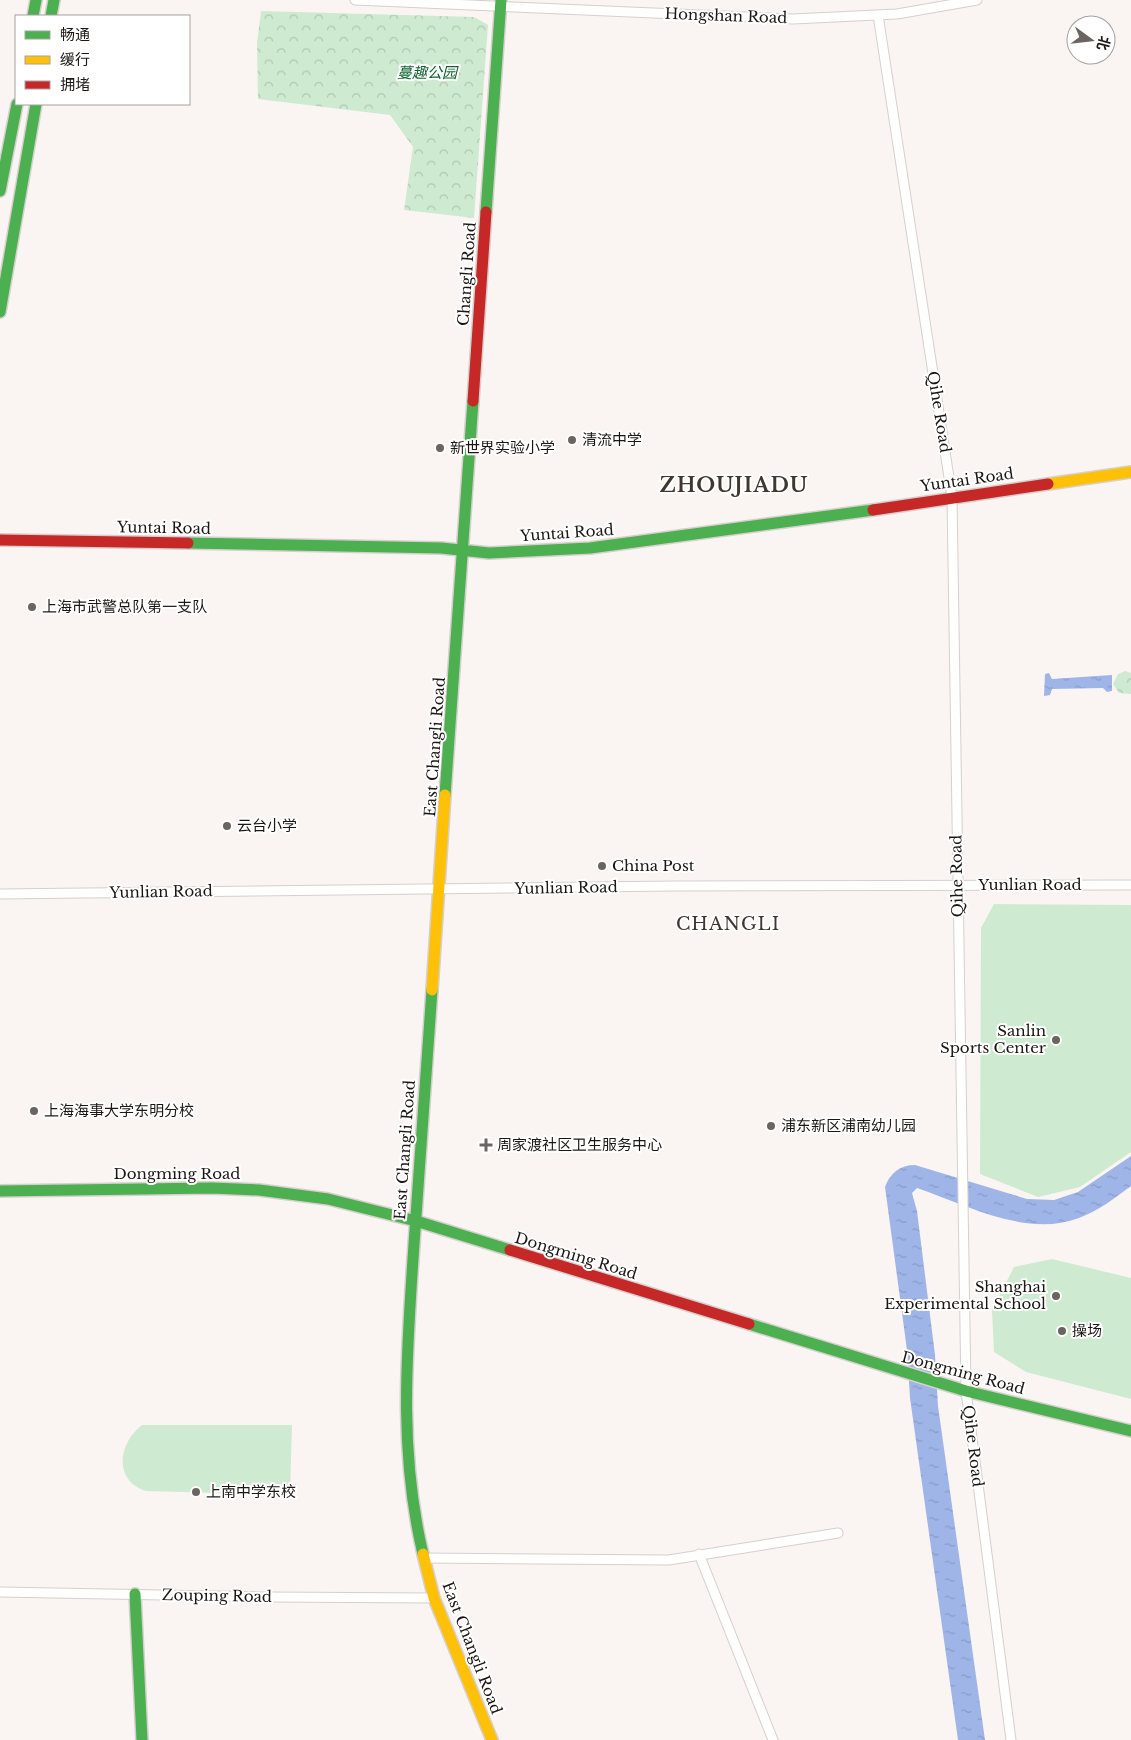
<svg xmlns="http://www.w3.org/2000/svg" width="1131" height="1740" font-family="'Libre Baskerville','Noto Sans SC',serif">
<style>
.forest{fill:url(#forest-crowns)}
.pitch{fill:#ceead0}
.water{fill:url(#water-ripples)}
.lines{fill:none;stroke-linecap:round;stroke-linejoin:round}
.street-casing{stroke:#d5d0cd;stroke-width:11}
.fast-casing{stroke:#d5d0cd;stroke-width:14}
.slow-casing{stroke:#d5d0cd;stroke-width:14}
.jam-casing{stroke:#d5d0cd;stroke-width:14}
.street{stroke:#fefefd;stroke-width:9}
.fast{stroke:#4caf50;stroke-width:11}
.slow{stroke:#ffc107;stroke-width:11}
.jam{stroke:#c62828;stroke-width:11}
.poi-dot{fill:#6a6561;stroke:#fff;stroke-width:2}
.labels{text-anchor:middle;stroke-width:4;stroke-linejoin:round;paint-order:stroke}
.street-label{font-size:15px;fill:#1c1713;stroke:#fff}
.park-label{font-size:15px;font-style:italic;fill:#0f652e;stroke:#fff}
.poi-label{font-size:15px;fill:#1c1713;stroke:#fff;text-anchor:start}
.quarter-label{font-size:18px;letter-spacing:1px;fill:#42372e;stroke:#fff}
.district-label{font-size:20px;font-weight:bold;letter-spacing:1px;fill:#42372e;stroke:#fff}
</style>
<defs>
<pattern id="forest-crowns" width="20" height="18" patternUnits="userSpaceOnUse" patternTransform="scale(1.25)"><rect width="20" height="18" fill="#ceead0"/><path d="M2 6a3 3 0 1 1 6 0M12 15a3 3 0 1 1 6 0" fill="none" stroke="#b0c8b2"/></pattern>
<pattern id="water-ripples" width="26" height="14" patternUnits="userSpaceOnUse" patternTransform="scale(1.25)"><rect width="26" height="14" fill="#9fb5e8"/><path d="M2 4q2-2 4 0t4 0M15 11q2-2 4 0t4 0" fill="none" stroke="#889bc6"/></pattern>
</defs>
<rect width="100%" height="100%" fill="#faf5f2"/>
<path class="forest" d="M261,11l213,6 14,8 -14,193 -70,-8 9,-63 -23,-32 -132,-16 -1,-56z
M1125,671l6,2v21l-12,-1 -6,-9 5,-10z"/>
<path class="pitch" d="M994,904l137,1v247l-51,35 -42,10 -58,-23 1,-246z
M1052,1259l79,19v121l-105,-27 -32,-20 -2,-42 22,-43z
M142,1425h150l-2,70 -144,-4c-33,-10 -28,-48 -4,-66z"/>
<path class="water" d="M1049,673l3,6 60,-4v16l-5,1 -4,-4 -51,1 -2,6 -6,1 1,-22z
M1131,1156v30c-16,12 -33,25 -52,32 -53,20 -112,-13 -162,-30l-5,5 5,18 18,144 3,51 47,334h-27l-48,-342 -3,-48 -22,-163c5,-14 15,-22 30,-22l112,34 27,1 24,-8z"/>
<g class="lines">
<g class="street-casing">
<path id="street" d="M355,0l438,19 104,-5 80,-14
M878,15l74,482 14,894 45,349
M0,894l674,-8 457,-1
M699,1554l74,186
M424,1558l245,2 169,-27
M0,1592l264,5 170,1"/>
</g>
<g class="fast-casing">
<path id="fast" d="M33,16l3,-16
M51,16l3,-16
M0,191l17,-87
M486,212l15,-212
M0,312l36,-208
M188,543l253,5 48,5 101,-5 283,-38
M445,795l28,-394
M0,1191l212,-3 47,2 69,9 88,22 94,29
M749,1324l217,67 165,40
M423,1554c-25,-105 -16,-204 -9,-310 6,-85 12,-169 18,-254
M135,1594l7,146"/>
</g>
<g class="slow-casing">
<path id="slow" d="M1048,484l83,-12
M432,990l13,-195
M423,1554l11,44 58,142"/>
</g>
<g class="jam-casing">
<path id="jam" d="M473,401l13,-189
M873,510l175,-26
M0,540l188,3
M510,1250l239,74"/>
</g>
<use href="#street" class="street"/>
<use href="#fast" class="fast"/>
<use href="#slow" class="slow"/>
<use href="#jam" class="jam"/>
</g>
<g class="poi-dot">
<circle cx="572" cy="440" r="5"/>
<circle cx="440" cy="448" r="5"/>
<circle cx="32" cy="607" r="5"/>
<circle cx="227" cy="826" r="5"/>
<circle cx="602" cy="866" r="5"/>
<circle cx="1056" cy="1040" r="5"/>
<circle cx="34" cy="1111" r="5"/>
<circle cx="771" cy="1126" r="5"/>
<path d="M483.5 1137.5h5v5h5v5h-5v5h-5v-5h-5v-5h5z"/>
<circle cx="1056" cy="1296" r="5"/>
<circle cx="1062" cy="1331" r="5"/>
<circle cx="196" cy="1492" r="5"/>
</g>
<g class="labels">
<g class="street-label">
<text transform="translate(726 16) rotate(2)" y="5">Hongshan Road</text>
<text transform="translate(467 274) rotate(-86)" y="5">Changli Road</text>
<text transform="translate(939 412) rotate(81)" y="5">Qihe Road</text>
<text transform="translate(967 480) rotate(-8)" y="5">Yuntai Road</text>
<text transform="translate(164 528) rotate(1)" y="5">Yuntai Road</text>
<text transform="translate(567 533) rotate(-4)" y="5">Yuntai Road</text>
<text transform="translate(435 747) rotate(-86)" y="5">East Changli Road</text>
<text transform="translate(957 876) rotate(-91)" y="5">Qihe Road</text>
<text x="1030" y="890">Yunlian Road</text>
<text transform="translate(566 888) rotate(-1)" y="5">Yunlian Road</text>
<text transform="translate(161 892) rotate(-1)" y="5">Yunlian Road</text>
<text transform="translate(405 1150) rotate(-86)" y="5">East Changli Road</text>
<text x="177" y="1179">Dongming Road</text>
<text transform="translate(576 1256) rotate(17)" y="5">Dongming Road</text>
<text transform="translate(963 1373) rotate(15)" y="5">Dongming Road</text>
<text transform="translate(973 1446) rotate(83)" y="5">Qihe Road</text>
<text transform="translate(217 1596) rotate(1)" y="5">Zouping Road</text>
<text transform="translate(472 1648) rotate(69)" y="5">East Changli Road</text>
</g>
<g class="park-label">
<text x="427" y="78">蔓趣公园</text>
</g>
<g class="poi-label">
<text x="582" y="445">清流中学</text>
<text x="450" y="453">新世界实验小学</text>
<text x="42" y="612">上海市武警总队第一支队</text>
<text x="237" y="831">云台小学</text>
<text x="612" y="871">China Post</text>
<text x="1046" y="1036" text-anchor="end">Sanlin<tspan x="1046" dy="17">Sports Center</tspan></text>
<text x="44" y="1116">上海海事大学东明分校</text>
<text x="781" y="1131">浦东新区浦南幼儿园</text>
<text x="497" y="1150">周家渡社区卫生服务中心</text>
<text x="1046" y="1292" text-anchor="end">Shanghai<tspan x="1046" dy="17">Experimental School</tspan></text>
<text x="1072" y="1336">操场</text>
<text x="206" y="1497">上南中学东校</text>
</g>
<g class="quarter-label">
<text x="728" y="930">CHANGLI</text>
</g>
<g class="district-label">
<text x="734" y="492">ZHOUJIADU</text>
</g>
</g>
<rect x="15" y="15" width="175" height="90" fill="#ffffff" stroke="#a4a2a1"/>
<rect x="25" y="31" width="25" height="8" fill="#4caf50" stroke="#a4a2a1"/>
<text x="60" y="40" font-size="15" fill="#1c1713">畅通</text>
<rect x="25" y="56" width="25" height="8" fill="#ffc107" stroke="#a4a2a1"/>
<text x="60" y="65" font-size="15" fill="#1c1713">缓行</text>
<rect x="25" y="81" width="25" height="8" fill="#c62828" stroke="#a4a2a1"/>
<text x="60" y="90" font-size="15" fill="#1c1713">拥堵</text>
<g transform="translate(1091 40) rotate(105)"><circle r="24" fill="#ffffff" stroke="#a4a2a1"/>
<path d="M0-4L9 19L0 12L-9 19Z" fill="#6a6561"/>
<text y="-8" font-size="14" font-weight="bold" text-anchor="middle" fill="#1c1713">北</text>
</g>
</svg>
